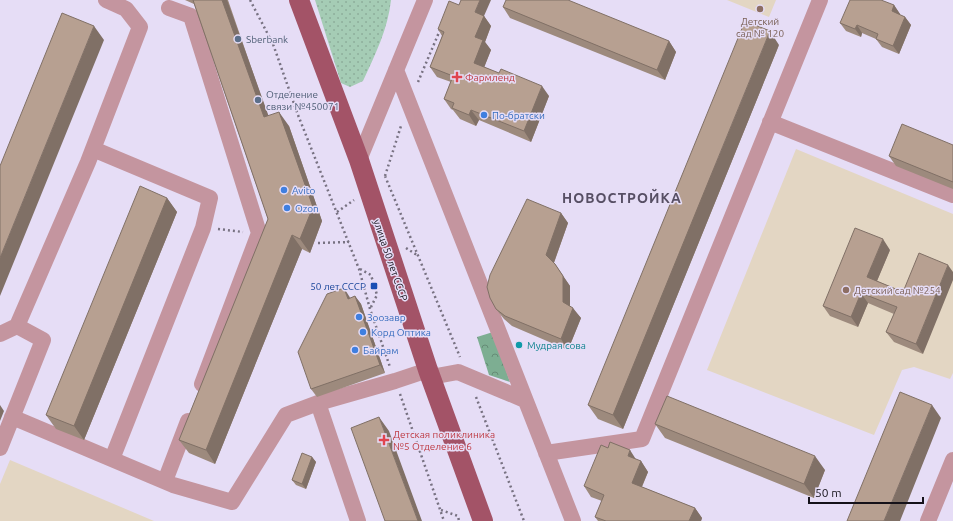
<svg xmlns="http://www.w3.org/2000/svg" width="953" height="521" font-family="Ubuntu,sans-serif">
<style>
.education{fill:#e3d6c3}
.grass{fill:url(#grass-dots)}
.forest{fill:url(#forest-crowns)}
.lines{fill:none;stroke-linecap:round;stroke-linejoin:round}
.path{stroke:#787282;stroke-width:2.5;stroke-dasharray:2 3;stroke-linecap:butt}
.minor{stroke:#c4959f;stroke-width:16}
.major{stroke:#a35367;stroke-width:20}
.wall{fill:#9d8a7d}
.shaded-wall{fill:#807066}
.building{fill:#b7a091;stroke:#807066}
.education-dot{fill:#8d6e63;stroke:#e6ddf6;stroke-width:1.5}
.service-dot{fill:#5c6f8a;stroke:#e6ddf6;stroke-width:1.5}
.health-dot{fill:#e0444e;stroke:#e6ddf6;stroke-width:1.5}
.shop-dot{fill:#3f7fe0;stroke:#e6ddf6;stroke-width:1.5}
.transit-dot{fill:#1a4fb4;stroke:#e6ddf6;stroke-width:1.5}
.culture-dot{fill:#0f9aa8;stroke:#e6ddf6;stroke-width:1.5}
.labels{text-anchor:middle;stroke-width:3;stroke-linejoin:round;paint-order:stroke}
.education-label{font-size:10px;fill:#785e54;stroke:#e6ddf6}
.service-label{font-size:10px;fill:#4e5e75;stroke:#e6ddf6;text-anchor:start}
.health-label{font-size:10px;fill:#be3a42;stroke:#e6ddf6;text-anchor:start}
.shop-label{font-size:10px;fill:#366cbe;stroke:#e6ddf6;text-anchor:start}
.street-label{font-size:10px;fill:#141119;stroke:#e6ddf6}
.transit-label{font-size:10px;fill:#164399;stroke:#e6ddf6;text-anchor:end}
.culture-label{font-size:10px;fill:#0d838f;stroke:#e6ddf6;text-anchor:start}
.district-label{font-size:14px;font-weight:bold;letter-spacing:1px;fill:#574f64;stroke:#e6ddf6}
</style>
<defs>
<pattern id="grass-dots" width="8" height="8" patternUnits="userSpaceOnUse"><rect width="8" height="8" fill="#a5ccb5"/><path d="M2 2h.1M6 6h.1" fill="none" stroke="#8dae9b" stroke-width="1.8" stroke-linecap="round"/></pattern>
<pattern id="forest-crowns" width="20" height="18" patternUnits="userSpaceOnUse"><rect width="20" height="18" fill="#7dae92"/><path d="M2 6a3 3 0 1 1 6 0M12 15a3 3 0 1 1 6 0" fill="none" stroke="#658c76"/></pattern>
</defs>
<rect width="100%" height="100%" fill="#e6ddf6"/>
<path class="education" d="M727,0h49l-7,17z
M796,149l157,65v159l-3,6 -36,-12 -12,3 -28,65 -167,-65z
M10,460l144,61h-154v-37z"/>
<path class="grass" d="M315,0h76c-3,29 -16,55 -28,81l-13,6 -9,-4z"/>
<path class="forest" d="M493,332l17,50 -21,-7 -12,-38z"/>
<g class="lines">
<path class="path" d="M250,0l23,44 25,71 61,154 11,40 20,58
M418,82l22,-52
M385,176l75,181
M385,176l16,-50
M337,212l17,-12
M218,229l25,3
M318,243l31,-1
M406,248l11,7
M360,269l11,6 6,20 -7,14
M400,394l44,127
M476,397l48,124
M441,510l17,6 1,5"/>
<path class="minor" d="M169,8l22,8 68,217 -57,151
M396,70l177,451
M770,122l183,73
M93,149l117,49 -7,30 -91,231
M359,160l66,-160
M0,334l17,-8 71,-164 52,-135 -14,-18 -20,-9
M431,377l27,-5 67,28
M318,403l40,118
M12,417l161,68 59,17 54,-87 32,-12 77,-22 33,-11
M0,448l43,-108 -26,-14
M546,453l96,-14 178,-439
M165,481l23,-60
M928,521l25,-61"/>
<path class="major" d="M299,0l60,160 69,210 55,151"/>
</g>
<path class="wall" d="M185,0h43l40,116 21,10 33,95 -12,32 -8,-4 -87,215 -26,-11 -10,-13 89,-221 -74,-215z
M459,5l25,11 7,10 -6,16 6,8 -7,17 65,29 -18,46 -52,-22 -3,6 -16,-7 -7,-9 -2,-1 -7,-10 7,-17 -14,-5 -7,-10 12,-31 -4,-7z
M894,5l6,9v1l5,2 6,8 -12,29 -17,-7 -6,-8 -14,-6 -1,4 -15,-6 -6,-8z
M503,7l166,34 7,11 -11,28 -155,-62z
M779,45l-156,384 -25,-10 -10,-14z
M953,145v44l-57,-23 -7,-10z
M167,198l10,14 -93,228 -28,-11 -10,-14z
M561,213l7,10 -14,40 16,23v20l11,12 -13,32 -56,-24 -8,-7 -8,-10z
M890,250l-13,31 26,11 20,62 -29,-12 -8,-10 8,-18 -26,-11 -10,24 -28,-11 -7,-10z
M349,296l1,2 5,-2 6,8 24,69 -68,24 -6,-8z
M655,424l170,46 -11,28 -149,-60z
M312,457l4,5 -10,27 -10,-4 -4,-5z
M637,460l4,1 7,11 -6,15 53,21 7,10 -1,3h-103l-3,-4 7,-16 -11,-4 -7,-11z"/>
<path class="shaded-wall" d="M222,0h5l47,131 -10,-14z
M480,0h11l-7,16 7,10 -6,16 6,8 -9,23 -8,-10 1,-26v-25z
M894,5l6,9 -2,6 -6,-9z
M905,17l6,8 -12,29 -6,-8z
M857,25l5,8 -1,4 -6,-8z
M94,26l10,14 -104,256v-38z
M770,31l9,14 -156,384 -10,-14z
M669,41l7,11 -11,28 -8,-10z
M542,86l7,10 -18,46 -7,-11z
M471,110l8,10 -3,6 -7,-11z
M279,112l10,14 33,95 -12,32 -10,-14z
M167,198l10,14 -93,228 -10,-14z
M561,213l7,10 -15,42 -7,-10z
M292,235l10,14 -87,215 -9,-14z
M883,239l7,11 -16,38 -7,-11z
M555,264l15,22v27l-7,-11z
M948,265l5,7v8l-30,74 -7,-10z
M344,288l5,8 4,11 -5,-8z
M861,293l7,10 -10,24 -7,-10z
M355,296l6,8 24,69 -5,-8z
M573,308l8,10 -13,32 -7,-11z
M0,405l4,6 -4,10z
M932,405l9,13 -41,103h-16z
M379,417l10,14 33,90h-4z
M630,450l7,11 -9,-5z
M815,456l10,14 -11,28 -10,-14z
M312,457l4,5 -10,27 -4,-5z
M641,461l7,11 -9,21 -7,-10z
M695,508l7,10 -1,3h-12z"/>
<path class="building" d="M193,0h29l42,117 15,-5 34,95 -13,32 -8,-4 -86,215 -27,-10 89,-221z
M461,0h19l-5,12 9,4 -9,21 8,3 -9,23 25,10 2,-4 41,17 -18,45 -53,-21 -2,5 -17,-7 2,-5 -10,-4 9,-23 -23,-9 14,-35 -6,-3 11,-28 10,4z
M506,0h62l101,41 -12,29 -154,-63z
M850,0h31l13,5 -2,6 13,6 -12,29 -17,-7 2,-5 -21,-9 -2,4 -15,-6z
M62,13l32,13 -94,232v-92z
M745,21l25,10 -157,384 -25,-10z
M902,124l51,21v37l-64,-26z
M140,186l27,12 -93,228 -28,-11z
M527,199l34,14 -15,42 9,9 8,12v26l10,6 -12,31 -56,-23 -9,-7 -6,-11 -3,-11 3,-12z
M855,228l28,11 -16,38 36,15 16,-39 29,12 -32,79 -30,-12 11,-25 -36,-14 -10,24 -28,-11z
M344,288l4,11 7,-3 25,69 -69,24 -13,-37 29,-58z
M900,392l32,13 -48,116h-37z
M667,396l148,60 -11,28 -149,-60z
M379,417l39,104h-33l-34,-93z
M610,442l20,8 -2,6 13,5 -9,22 63,25 -6,13h-83l-11,-4 9,-22 -20,-9 17,-41 7,3z
M302,453l10,4 -10,27 -10,-4z"/>
<g class="education-dot">
<circle cx="760" cy="9" r="4"/>
<circle cx="846" cy="290" r="4"/>
</g>
<g class="service-dot">
<circle cx="238" cy="39" r="4"/>
<circle cx="258" cy="100" r="4"/>
</g>
<g class="health-dot">
<path d="M455 71h4v4h4v4h-4v4h-4v-4h-4v-4h4z"/>
<path d="M382 434h4v4h4v4h-4v4h-4v-4h-4v-4h4z"/>
</g>
<g class="shop-dot">
<circle cx="484" cy="115" r="4"/>
<circle cx="284" cy="190" r="4"/>
<circle cx="287" cy="208" r="4"/>
<circle cx="359" cy="317" r="4"/>
<circle cx="363" cy="332" r="4"/>
<circle cx="355" cy="350" r="4"/>
</g>
<rect class="transit-dot" x="370" y="282" width="8" height="8" rx="2"/>
<circle class="culture-dot" cx="519" cy="345" r="4"/>
<g class="labels">
<g class="education-label">
<text x="760" y="25">Детский<tspan x="760" dy="12">сад № 120</tspan></text>
<text x="854" y="294" text-anchor="start">Детский сад №254</text>
</g>
<g class="service-label">
<text x="246" y="43">Sberbank</text>
<text x="266" y="98">Отделение<tspan x="266" dy="12">связи №450071</tspan></text>
</g>
<g class="health-label">
<text x="465" y="81">Фармленд</text>
<text x="393" y="438">Детская поликлиника<tspan x="393" dy="12">№5 Отделение 6</tspan></text>
</g>
<g class="shop-label">
<text x="492" y="119">По-братски</text>
<text x="292" y="194">Avito</text>
<text x="295" y="212">Ozon</text>
<text x="367" y="321">Зоозавр</text>
<text x="371" y="336">Корд Оптика</text>
<text x="363" y="354">Байрам</text>
</g>
<g class="street-label">
<text transform="translate(391 260) rotate(71)" y="4">улица 50 лет СССР</text>
</g>
<g class="transit-label">
<text x="366" y="290">50 лет СССР</text>
</g>
<g class="culture-label">
<text x="527" y="349">Мудрая сова</text>
</g>
<g class="district-label">
<text x="622" y="203">НОВОСТРОЙКА</text>
</g>
</g>
<path d="M809 497v6h114v-6" fill="none" stroke="#141119" stroke-width="2"/>
<text x="815" y="497" font-size="12" fill="#141119" stroke="#e6ddf6" stroke-width="3" paint-order="stroke">50 m</text>
</svg>
